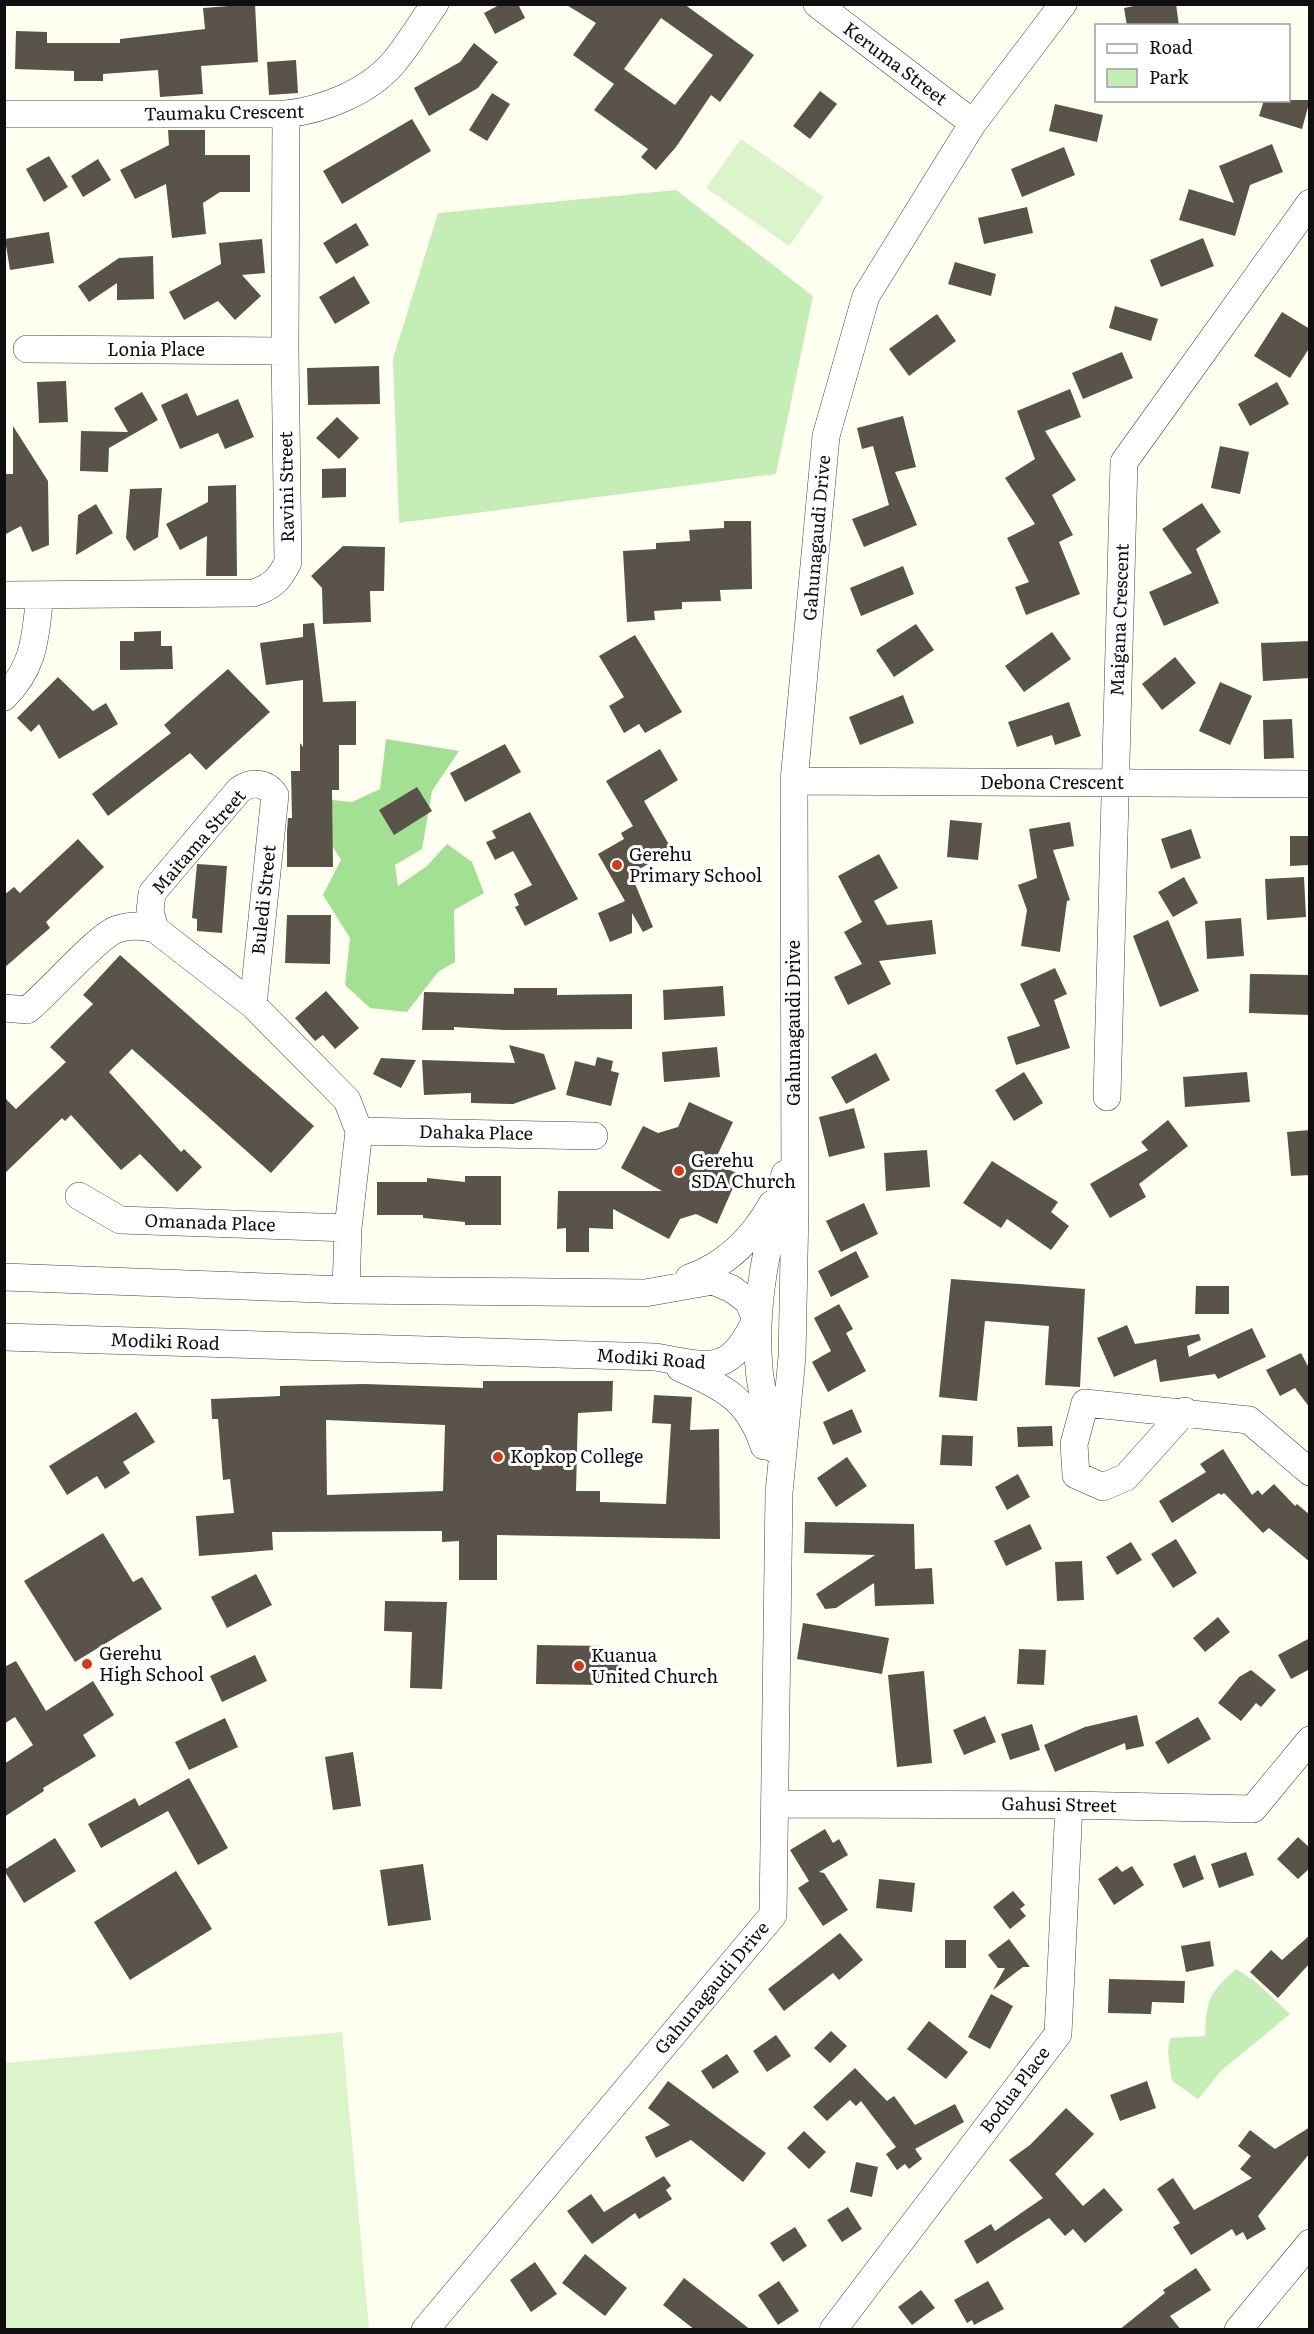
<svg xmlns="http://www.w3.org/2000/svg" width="1314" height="2334" font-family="Literata,serif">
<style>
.green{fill:#c5eeb6}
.forest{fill:#a4e094}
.pitch{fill:#dbf4c9}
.building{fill:#59534a;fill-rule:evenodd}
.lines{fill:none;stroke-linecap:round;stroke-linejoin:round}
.minor-casing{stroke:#424242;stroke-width:28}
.minor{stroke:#fff;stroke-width:27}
.poi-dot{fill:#ce3c19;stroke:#fff;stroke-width:2}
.labels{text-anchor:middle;stroke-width:6;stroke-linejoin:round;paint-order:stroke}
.street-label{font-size:18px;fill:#0f0f0f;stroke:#fff}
.poi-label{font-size:18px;fill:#0f0f0f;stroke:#fff;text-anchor:start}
</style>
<rect width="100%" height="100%" fill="#fefff1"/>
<path class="green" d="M676,190l137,106 -37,178 -377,49 -6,-164 45,-146z
M1236,1969l20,13 34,32 -69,57 -23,28 -26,-18 -4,-28 2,-15 35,-2c2,-37 3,-42 31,-67z"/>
<path class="forest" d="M386,739l73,12 -27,40 -10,58 -27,16 3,21 29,-20 20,-22 25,18 12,31 -30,17 1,52 -17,10 -31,40 -37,-4 -25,-23 5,-47 -27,-43 18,-35 -39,-63 50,5 28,-13z"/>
<path class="pitch" d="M741,139l83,58 -35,49 -83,-58z
M342,2032l27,297h-364v-266z"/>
<path class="building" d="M255,4l3,58 -57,4 2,28 -43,3 -2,-27 -55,4v7h-29v-10l-59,-2 1,-38 31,1v11h73v-4l85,-10 -2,-21z
M501,4h17l7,14 -30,16 -11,-21z
M565,4h119l70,51 -34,47 -9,-7 -35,52 -20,23 -15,-13 7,-8 -54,-39 20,-26 -41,-29 23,-32zM661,18l52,37 -38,50 -51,-36z
M1144,4h32l3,22h-52l-3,-18z
M474,43l24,19 -20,26 -49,28 -15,-28 46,-26z
M296,60l2,33 -29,2 -2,-33z
M820,91l17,13 -27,35 -17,-13z
M492,93l18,11 -23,37 -18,-11z
M1264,100h46l-8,29 -43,-13z
M1055,104l48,11 -6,27 -48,-11z
M412,119l19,32 -89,53 -19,-33z
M168,130h37v25h45v37h-30l-17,11 3,31 -34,4 -6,-54 -31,15 -15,-29 49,-25z
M1272,144l11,28 -33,13 -15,51 -56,-16 10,-31 45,14 -15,-37z
M1064,147l11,28 -53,22 -11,-28z
M49,156l19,31 -24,15 -18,-33z
M98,159l13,21 -28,17 -12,-21z
M1027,207l6,26 -49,11 -6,-26z
M356,223l13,22 -33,19 -13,-21z
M49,232l5,31 -44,7 -5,-31z
M1203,238l11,28 -53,21 -11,-27z
M262,239l3,34 -23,2 19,21 -26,24 -17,-19 -34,19 -15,-28 52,-28 -2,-21z
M153,256l1,43 -37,1v-17l-28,19 -11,-16 41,-28z
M955,262l41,12 -5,22 -43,-12z
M354,276l16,27 -35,21 -16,-27z
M1115,306l43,13 -7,22 -42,-13z
M1282,312l28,17v18l-20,31 -36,-22z
M937,314l19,27 -47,35 -20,-27z
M1122,352l11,26 -50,21 -11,-26z
M379,366l1,38 -72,1 -1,-37z
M66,381l2,41 -29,1 -2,-41z
M1277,382l12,22 -39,22 -12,-22z
M1070,389l11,28 -36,14 31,49 -24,15 21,40 -14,7 21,52 -54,21 -11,-28 14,-5 -22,-44 28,-14 -30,-46 30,-19 -18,-48z
M142,392l16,28 -49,28 -1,24 -28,-1 1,-40 47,1 -14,-24z
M187,393l10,23 41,-17 16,38 -29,12 -7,-16 -38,16 -19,-44z
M903,416l13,51 -21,5 22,53 -53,22 -12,-28 37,-14 -16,-59 -11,3 -5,-21z
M337,417l22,21 -20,21 -23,-21z
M13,426l35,55 1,64 -17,7 -11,-26 -17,9v-61h9z
M1220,446l29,6 -9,42 -29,-6z
M346,468v29l-24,1v-29z
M236,485l1,91h-31l1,-40 -27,14 -14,-26 42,-22v-16z
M162,488l-4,49 -24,14 -8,-13 4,-49z
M1202,503l19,29 -25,17 23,54 -55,23 -15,-34 43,-19 -30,-44z
M96,504l17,29 -37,22 2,-40z
M724,521h27l1,68 -32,1 1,11 -39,1v7l-28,2 1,9 -28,2 -4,-71 33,-2v-6l34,-2 -1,-11 35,-2z
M343,546l42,1 -1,44h-14l1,31 -48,2 -1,-36 -11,-12z
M903,566l11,28 -53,22 -11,-28z
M314,623l9,79 33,-1v44h-17v45h-7l1,77h-46v-36l1,-13h4l-1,-47h9v-28l3,4v-67l-37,5 -6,-42 43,-6v-13z
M916,624l18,26 -40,27 -18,-27z
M161,631v15h11l1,23 -53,1v-29h14v-9z
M1052,632l19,27 -47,33 -19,-26z
M635,635l47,77 -37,21 -6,-9 -15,9 -15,-27 15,-9 -25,-41z
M1310,641v37l-47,3 -2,-38z
M1175,657l21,26 -34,27 -20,-26z
M228,669l42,43 -64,58 -16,-17 -82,63 -16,-22 79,-61 -7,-8z
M58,677l35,34 13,-8 12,21 -59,35 -20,-35 -8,8 -14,-14z
M1220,682l32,14 -22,49 -31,-14z
M903,695l11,28 -54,22 -11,-28z
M1069,702l12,34 -26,9 -3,-10 -35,12 -9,-25z
M1292,719l2,39 -30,1 -1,-39z
M505,744l16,28 -56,30 -15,-29z
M660,749l18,31 -34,21 28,49 -41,24 22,53 -10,5 -11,-19v20l-22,9 -12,-29 27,-12 -27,-47 26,-15 -3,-6 12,-7 -27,-45z
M417,787l15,24 -38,24 -15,-25z
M530,812l48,87 -53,27 -10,-19 4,-2 -5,-11 18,-9 -19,-34 -18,9 -9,-18 10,-4 -4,-7z
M950,820l32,3 -4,37 -31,-3z
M1070,822l4,24 -21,4 17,50 -3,1 -7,51 -39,-6 6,-36 -9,-25 19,-7 -8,-49z
M1191,829l10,29 -30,11 -10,-30z
M1290,836h20v29l-20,1z
M78,839l26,28 -58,55 4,6 -46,40v-73l10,-8 6,6z
M879,854l19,34 -24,13 13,24 45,-5 4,34 -57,7 12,23 -43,21 -14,-28 28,-13 -18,-32 18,-10 -24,-46z
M197,864l30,2 -5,67 -25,-2v-12l-5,-1z
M1184,877l14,26 -25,14 -15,-25z
M1304,877l2,40 -39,3 -2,-41z
M287,915h44l-1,49 -45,-1z
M1241,918l3,38 -37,3 -2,-38z
M1168,920l31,71 -39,16 -27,-71z
M120,955l194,171 -43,47 -139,-124 -23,23 72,80 3,-3 18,18 -25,25 -37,-38 -19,16 -50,-55 -6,6 -3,-3 -58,56v-77l12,12 50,-47 -16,-15 43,-43 -10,-9z
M1055,968l12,26 -13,6 16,48 -54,17 -9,-28 33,-11 -20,-42z
M1250,974l60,1v40l-61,-2z
M723,986l2,30 -61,4 -1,-30z
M514,988h43v7l75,-1v35l-128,1 -50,-3v3h-32l2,-38 90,2z
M326,991l33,37 -24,21 -12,-14 -8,6 -20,-23z
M509,1045l35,9 12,35 -43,15 -42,-1v-10l-47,2 -2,-35 93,3z
M717,1047l3,30 -56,5 -2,-30z
M876,1053l14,27 -44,24 -15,-27z
M597,1057l16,4 -2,10 8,2 -8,33 -45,-11 9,-34 20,5z
M381,1058l35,2 -15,28 -28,-14z
M1024,1072l19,31 -29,18 -19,-31z
M1247,1072l3,30 -65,5 -2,-30z
M689,1102l44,20 -15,32 7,14 14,6 -22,50 -21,-10 -16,5 -11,20 -56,-30v20l-24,-1v24h-23v-24l-9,1 1,-38h104l-41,-23 22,-42 15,7 20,-6z
M854,1108l11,40 -36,9 -10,-40z
M1168,1120l20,26 -49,38 7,13 -36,21 -20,-34 58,-34 -7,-8z
M1310,1130v45l-19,1 -4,-44z
M927,1150l3,37 -44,4 -2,-38z
M992,1161l66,41 -7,10 18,14 -18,24 -44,-31 -6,9 -38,-25z
M465,1176h36v49h-36v-3l-42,-4v-3h-46v-33h50v-4l38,4z
M864,1203l14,31 -37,18 -15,-31z
M856,1251l13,26 -38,20 -13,-26z
M951,1279l134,10 -5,98 -35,-2 4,-59 -64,-5 -8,80 -38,-4z
M1196,1286h33v28h-34z
M839,1304l14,25 -7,4 20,38 -38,21 -16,-30 19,-11 -17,-33z
M1127,1325l8,19 64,-10 2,6 -14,6 2,11 63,-29 14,29 -48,22 -3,-5 -55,8 -4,-23 -42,18 -17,-39z
M1301,1353l9,17v38l-15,-20 -15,8 -14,-26z
M483,1381h130l-1,30 -34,2 -2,78h24v11l66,2 5,-80 -19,-1 2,-28 38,2 -2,33 29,-1 1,110 -223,-4v45h-38v-39l-17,1v-11l-170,1 1,18 -74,6 -3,-40 38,-3 -4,-34 -7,1 -5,-61h-6l-1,-20 69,-3v-10l84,-2 119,4zM326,1420l119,5 -2,66 -116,4z
M852,1409l10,23 -29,13 -10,-23z
M136,1412l19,30 -32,20 7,11 -25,16 -8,-13 -30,19 -18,-29z
M1052,1426l1,20 -35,1 -1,-20z
M942,1435l31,1 -1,30 -32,-1z
M1223,1449l29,46 6,-5 4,5 12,-11 21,22 2,-2 13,11v47l-41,-34 -6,5 -39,-40 -3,2 -2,-2 -47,30 -13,-22 47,-29 -6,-8z
M847,1457l20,29 -31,21 -19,-29z
M1018,1474l12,23 -23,13 -12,-23z
M805,1522l109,2 1,45 17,-1 2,36 -59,2 -1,-23 -38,25 -11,1 -9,-15 59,-39 -71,-2z
M1030,1524l12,25 -36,17 -12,-25z
M103,1533l30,49 9,-5 20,32 -87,53 -51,-81z
M1176,1539l21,34 -24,15 -22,-34z
M1131,1542l11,18 -25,15 -11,-18z
M1082,1561l2,39 -27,1 -2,-39z
M256,1574l16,31 -45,23 -16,-31z
M385,1601l62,1 -5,87 -32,-1 2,-56 -28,-1z
M1218,1617l12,15 -25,20 -12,-14z
M803,1623l86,15 -7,36 -85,-15z
M1310,1638v31l-19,10 -13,-24z
M537,1645l68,1 -1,9h18v22h-19v8l-67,-1z
M1019,1649l27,1 -2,35 -27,-1z
M255,1655l12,26 -45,21 -12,-26z
M16,1661l30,50 47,-30 21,34 -31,20 13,21 -53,32 1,3 -40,26v-53l29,-19 -18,-28 -11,7v-57z
M1251,1670l25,20 -15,17 -5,-4 -15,18 -23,-18 21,-26z
M924,1671l8,92 -35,4 -9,-92z
M1137,1715l7,31 -18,4 -1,-7 -70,29 -11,-27 41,-18z
M985,1716l11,26 -32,13 -11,-25z
M1198,1717l13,22 -43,25 -13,-22z
M225,1718l13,29 -49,23 -14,-28z
M1032,1724l8,26 -30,10 -9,-26z
M353,1752l8,54 -28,4 -8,-53z
M189,1778l39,70 -30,17 -30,-54 -67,37 -13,-24 47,-26 4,8z
M825,1829l8,14 6,-4 9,16 -29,17 5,1 24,37 -25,16 -25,-38 11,-7 -19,-31z
M1298,1837l12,11v20l-12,11 -21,-20z
M55,1838l21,33 -52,32 -20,-33z
M1246,1852l8,23 -35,13 -8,-24z
M1195,1855l9,24 -21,9 -10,-24z
M423,1864l8,56 -43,6 -8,-56z
M1117,1866l5,6 10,-6 12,19 -30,20 -16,-26z
M176,1871l36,58 -82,51 -36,-58z
M879,1879l36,4 -3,29 -36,-4z
M1013,1891l12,14 -5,4 6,7 -16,13 -17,-22z
M840,1933l23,27 -24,20 -6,-7 -49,38 -16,-22z
M1310,1935v28l-32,35 -28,-26 21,-22 11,10z
M1009,1939l21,28h-7l-30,23 12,-22h-7l-10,-13z
M945,1940h21v28h-21z
M1210,1941l4,25 -28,6 -5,-26z
M1109,1979l76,2 -1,22 -32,-1 -1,12 -43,-1z
M991,1994l22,12 -23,43 -22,-12z
M929,2021l39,31 -22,27 -39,-30z
M831,2031l16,15 -17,17 -16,-15z
M776,2035l15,21 -24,16 -14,-21z
M727,2054l12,18 -26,17 -12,-18z
M855,2068l32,33 7,-5 21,29 40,-21 9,18 -49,27 7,10 -13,10 -4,-5 -8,6 -11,-16 10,-7 -35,-46 -5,5 -6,-6 -23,21 -14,-14z
M668,2081l98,72 -23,29 -52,-42 -35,18 -11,-21 25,-12 -22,-17z
M1147,2081l9,27 -36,13 -10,-26z
M1066,2108l28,26 -39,40 28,32 21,-18 19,22 -38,33 -12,-14 -8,7 -16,-18 -72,46 -13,-23 27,-17 4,7 48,-33 -34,-38 21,-15z
M1310,2127v26l-52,63 8,13 -19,11 -4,-8 -7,4 -4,-7 -41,26 -18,-28 7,-4 -23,-34 16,-11 21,32 58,-32 -12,-9 11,-13 -13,-10 12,-16 25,19z
M804,2131l22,21 -17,17 -22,-21z
M856,2162l22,5 -6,30 -22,-5z
M664,2176l7,10 -5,4 6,9 -33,20 -4,-6 -43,31 -25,-33 24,-17 13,18z
M848,2207l14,22 -20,13 -15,-22z
M795,2227l12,19 -24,16 -13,-19z
M585,2254l42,34 -22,28 -43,-33z
M535,2262l22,32 -26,18 -21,-32z
M1196,2268l15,22 -41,26 11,14h-62l46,-37 -2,-3z
M684,2278l67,52h-56l-32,-25z
M779,2281l20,30 -21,14 -20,-30z
M988,2281l16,28 -30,16 -2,-5 -5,3 -13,-23z
M921,2290l14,18 -23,17 -14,-18z"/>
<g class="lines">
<g class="minor-casing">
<path id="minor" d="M817,4l156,119
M4,114h282c37,-4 83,-22 108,-52 15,-18 27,-39 41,-58
M27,349l258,2
M4,595l249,-2c18,-5 27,-14 35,-31l-3,-211 1,-237
M4,697c32,-32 31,-61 36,-102
M794,781l516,3
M155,929l-5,-18 2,-18 87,-103c13,-9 27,-8 36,5l-22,210
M4,1008l23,2c21,-16 73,-77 91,-81 12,-4 25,-3 37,0l98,76 94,95 12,31 -11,97 -2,62
M1107,1097l17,-635 186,-259
M359,1131l235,5
M79,1196l41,24 228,8
M4,1277l342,13 299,3 68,-12 19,8 16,12 8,18c-26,57 -46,48 -100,38l-652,-20
M689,1278c37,-13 64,-40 83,-74
M680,1368c44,20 68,30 84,78
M1185,1411l-59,66 -23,10 -27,-12 -2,-31 11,-41 164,17 61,52
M774,1449c-3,-27 -13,-54 -15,-81 -6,-68 10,-129 26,-194
M777,1804l292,1 184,4 57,-69
M425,2330l348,-415 6,-422 13,-136 3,-150 -1,-426 32,-345 40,-140 107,-173 90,-119
M833,2330l225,-296 11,-229
M1238,2330l72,-87"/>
</g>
<use href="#minor" class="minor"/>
</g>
<g class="poi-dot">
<circle cx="617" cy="865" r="6"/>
<circle cx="679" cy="1171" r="6"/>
<circle cx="498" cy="1457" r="6"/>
<circle cx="87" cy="1664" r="6"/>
<circle cx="579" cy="1666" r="6"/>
</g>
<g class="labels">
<g class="street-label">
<text transform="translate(895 64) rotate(37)" y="6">Keruma Street</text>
<text transform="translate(224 113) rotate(-1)" y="6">Taumaku Crescent</text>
<text x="156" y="356">Lonia Place</text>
<text transform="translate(287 487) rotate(-91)" y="6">Ravini Street</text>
<text transform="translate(817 538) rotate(-85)" y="6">Gahunagaudi Drive</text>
<text transform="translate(1120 620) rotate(-88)" y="6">Maigana Crescent</text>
<text x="1052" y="789">Debona Crescent</text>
<text transform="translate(199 842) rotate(-49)" y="6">Maitama Street</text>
<text transform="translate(264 900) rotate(-84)" y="6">Buledi Street</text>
<text transform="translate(794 1023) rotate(-90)" y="6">Gahunagaudi Drive</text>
<text transform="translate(476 1133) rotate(1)" y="6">Dahaka Place</text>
<text transform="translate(210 1223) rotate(2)" y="6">Omanada Place</text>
<text transform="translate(165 1342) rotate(2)" y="6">Modiki Road</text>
<text transform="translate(651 1359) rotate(4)" y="6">Modiki Road</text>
<text transform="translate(1059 1805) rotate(1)" y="6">Gahusi Street</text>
<text transform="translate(712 1988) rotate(-50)" y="6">Gahunagaudi Drive</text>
<text transform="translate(1015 2090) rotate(-53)" y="6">Bodua Place</text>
</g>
<g class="poi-label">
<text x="629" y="861">Gerehu<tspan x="629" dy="21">Primary School</tspan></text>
<text x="691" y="1167">Gerehu<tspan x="691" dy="21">SDA Church</tspan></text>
<text x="510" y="1463">Kopkop College</text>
<text x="99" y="1660">Gerehu<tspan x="99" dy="21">High School</tspan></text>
<text x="591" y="1662">Kuanua<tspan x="591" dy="21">United Church</tspan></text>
</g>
</g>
<rect width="1314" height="2334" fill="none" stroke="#0f0f0f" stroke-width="12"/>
<rect x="1095" y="24" width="195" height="78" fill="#ffffff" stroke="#9f9f9f" stroke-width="1.5"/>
<rect x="1107" y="44" width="30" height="9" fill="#ffffff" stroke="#9f9f9f" stroke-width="1.5"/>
<text x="1149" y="54" font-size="18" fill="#0f0f0f">Road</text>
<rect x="1107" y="69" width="30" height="18" fill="#c5eeb6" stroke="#9f9f9f" stroke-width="1.5"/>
<text x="1149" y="84" font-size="18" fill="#0f0f0f">Park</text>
</svg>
